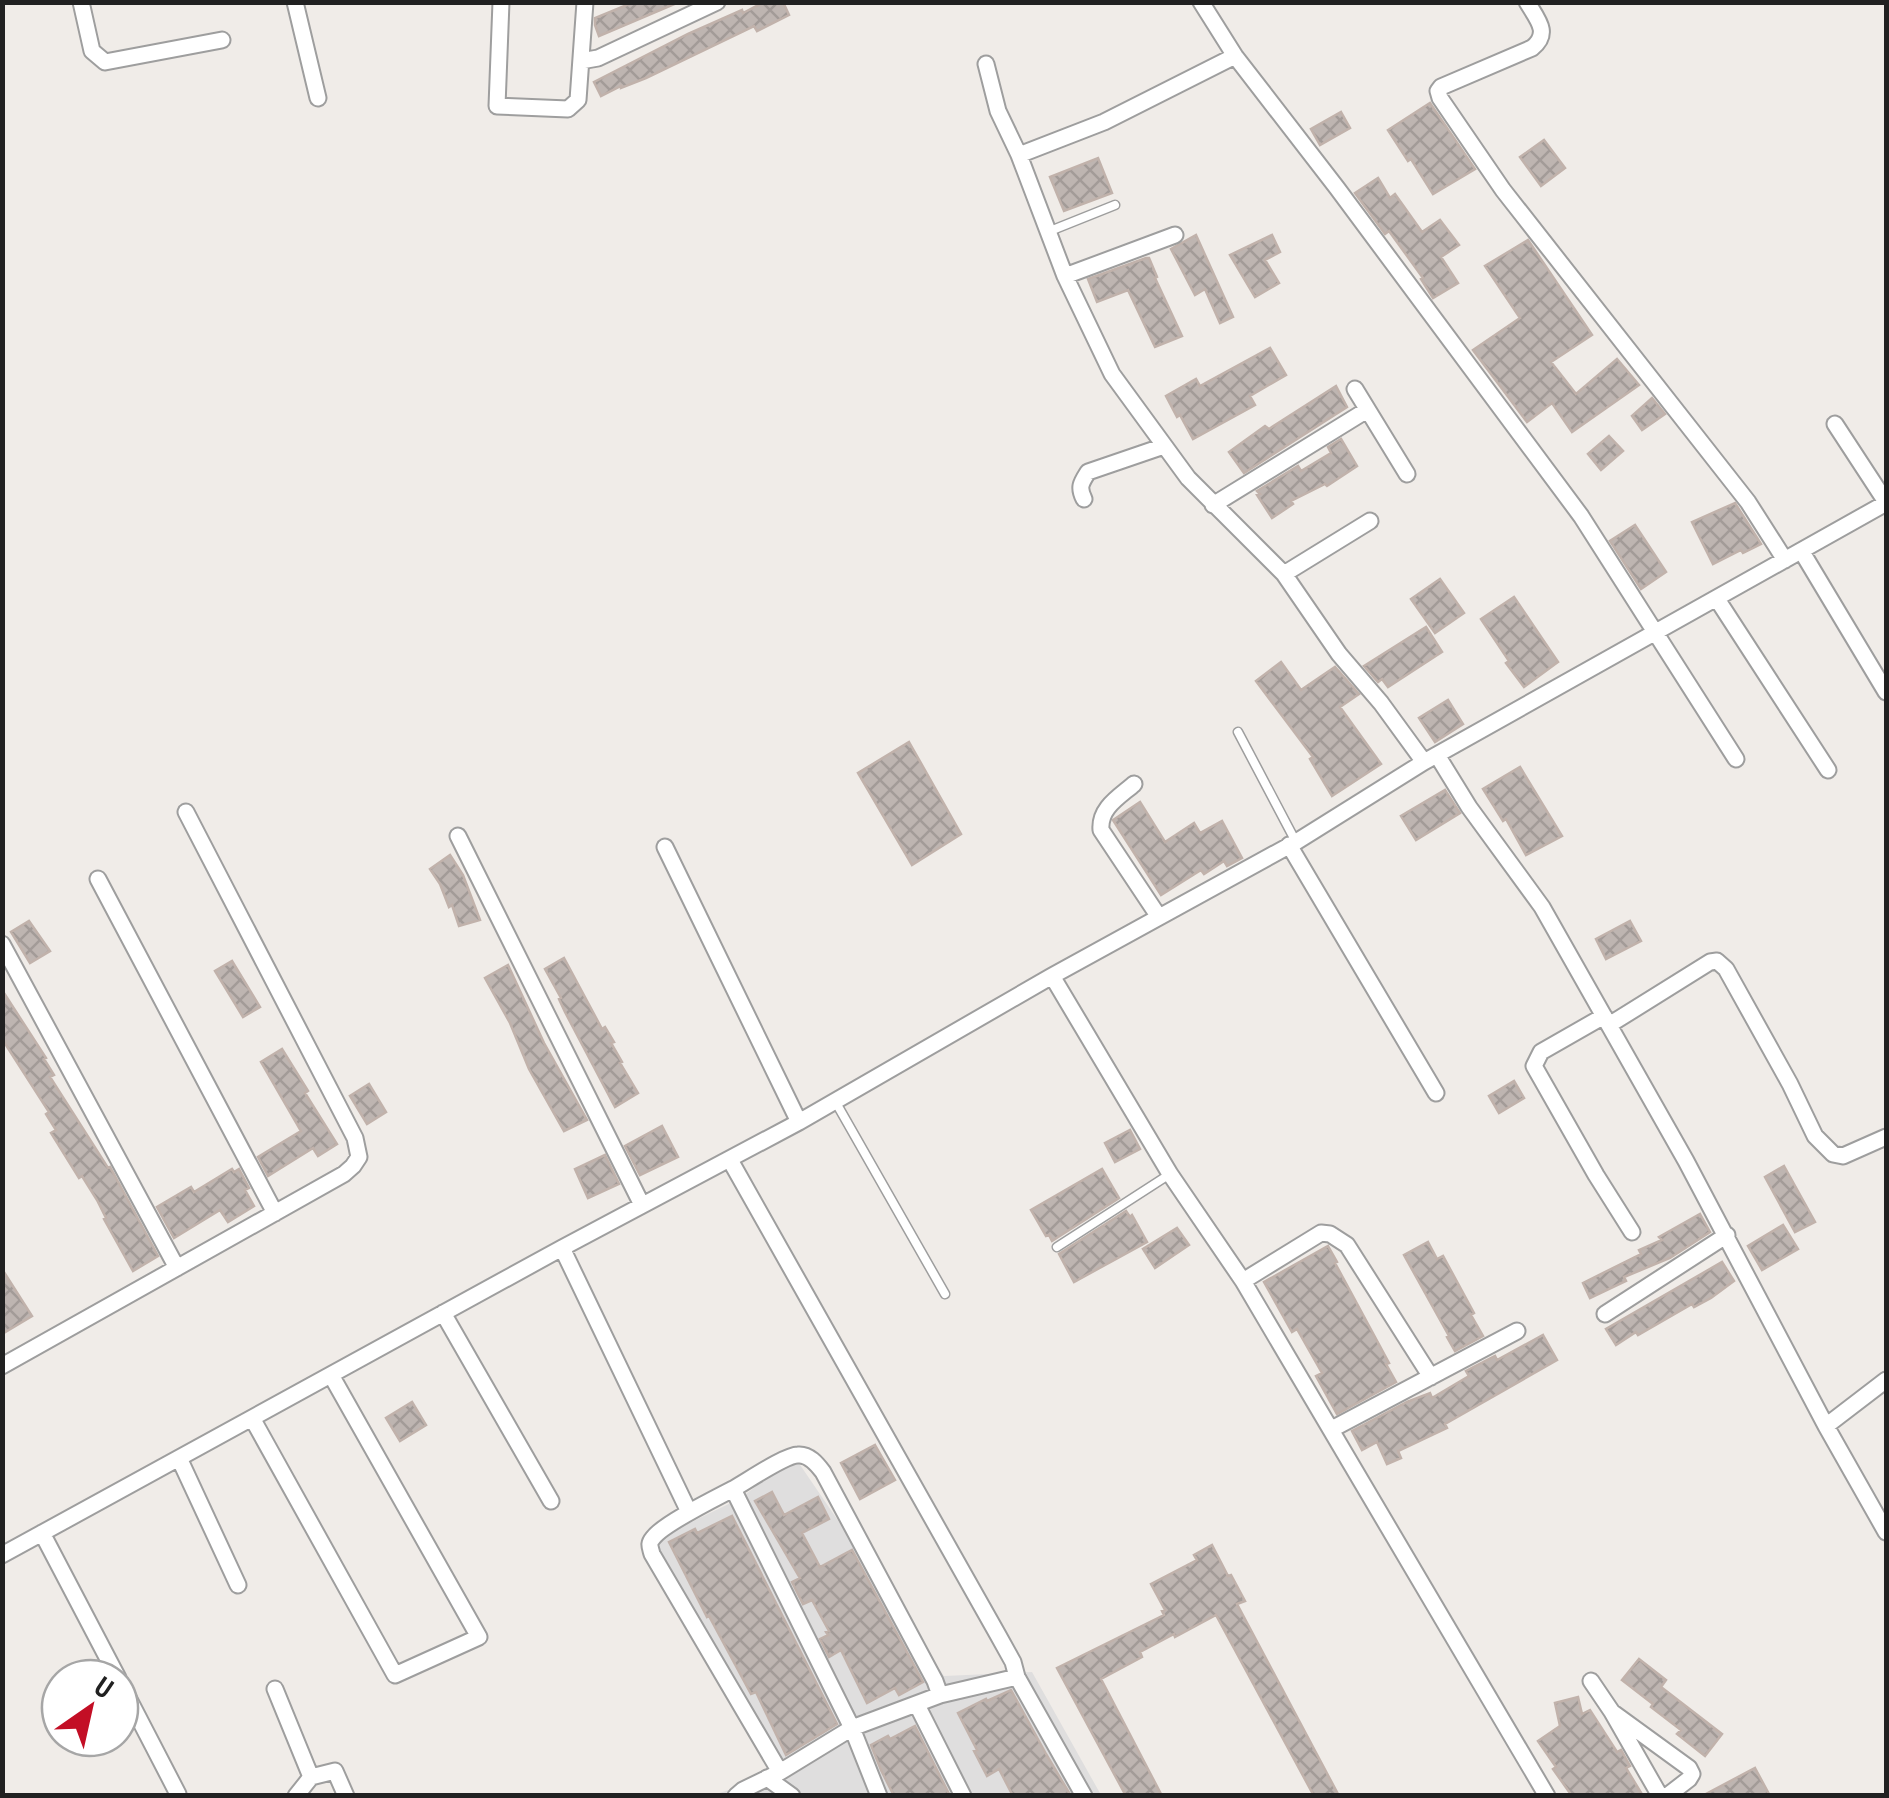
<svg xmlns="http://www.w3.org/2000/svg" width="1889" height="1798" font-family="'PT Sans Narrow',sans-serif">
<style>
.residential{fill:#dfdede}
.building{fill:url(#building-cross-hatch);stroke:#c1b2ab;stroke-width:2.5}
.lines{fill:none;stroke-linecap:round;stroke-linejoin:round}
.lane-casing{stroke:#9e9e9e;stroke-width:11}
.street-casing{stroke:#9e9e9e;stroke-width:19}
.lane{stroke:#fff;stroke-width:8}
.street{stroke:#fff;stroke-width:15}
</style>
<defs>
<pattern id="building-cross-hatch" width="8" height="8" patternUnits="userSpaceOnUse" patternTransform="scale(2.5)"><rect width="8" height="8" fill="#beb5b1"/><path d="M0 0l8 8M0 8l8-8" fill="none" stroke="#a39b98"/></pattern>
</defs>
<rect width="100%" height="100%" fill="#f0ece8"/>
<path class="residential" d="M794,1456l150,220 88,-4 69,123h-388l66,-21 -127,-233 89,-43z"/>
<path class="building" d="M634,2h45l-80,34 -4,-11v-7z
M764,2h19l6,13 -32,16 -3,-5 -108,52 -25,10v-2l-20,10 -7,-14 94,-48 54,-24 1,3z
M1430,103l45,66 -42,25 -22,-35 -3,2 -20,-31z
M1341,112l9,16 -30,17 -9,-16z
M1544,140l21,28 -24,18 -21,-29z
M1098,158l14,35 -48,18 -14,-34z
M1378,178l12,20 5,-4 27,38 18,-12 19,25 -18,12 17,26 -25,15 -12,-19 2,-1 -34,-47 -4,3 -30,-41z
M1196,235l37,82 -13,6 -15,-34 -10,6 -24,-46z
M1272,235l8,17 -15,8 14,23 -24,14 -25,-42z
M1528,240l64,95 -41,27 25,32 41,-35 22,26 -67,47 -20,-29 -25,19 -54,-72 47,-32 -35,-52z
M1146,258h3l8,19 -2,1 27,58 -27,11 -27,-57 -31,12 -9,-23z
M1270,348l16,27 -36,21 5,9 -62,34 -13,-24 -3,2 -11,-21 30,-17 4,7z
M1336,386l11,21 -103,66 -15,-21 36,-26 4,3z
M1652,398l13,16 -23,16 -10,-14z
M1609,436l14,15 -22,19 -13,-16z
M1341,439l16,27 -30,20 -2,-2 -34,17 2,3 -21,14 -15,-23 3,-1 -3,-3 41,-25 3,5 30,-18 -3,-6z
M1735,503l26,41 -18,9 -2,-3 -28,14 -21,-42z
M1635,525l31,47 -25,17 -31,-48z
M1440,579l24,34 -29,20 -24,-34z
M1514,597l44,65 -34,25 -18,-24 3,-2 -28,-42z
M1426,627l16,25 -54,35 -6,-8 -4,3 -14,-16z
M1281,662l20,28 34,-23 24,27 -19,13 41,57 -49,32 -22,-37 3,-2 -57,-76z
M1448,700l15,24 -28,18 -16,-24z
M909,742l52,92 -49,31 -54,-92z
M1520,767l42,69 -36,19 -20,-36 -3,2 -20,-32z
M1445,790l15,23 -44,27 -15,-24z
M1140,802l25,40 29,-19 6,10 22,-12 20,37 -15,8 -3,-5 -20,13 -3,-4 -40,25 -48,-75z
M450,855l13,20 17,45 -21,6 -7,-21 -3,2 -9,-23 -10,-15z
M29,921l21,30 -20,12 -19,-31z
M1630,921l11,20 -35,18 -10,-20z
M564,958l38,71 3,-2 9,15 -3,1 11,19 -2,1 18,30 -23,14 -50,-95 -6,-13 2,-1 -16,-29z
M232,961l28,46 -17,10 -28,-46z
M508,965l36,78 43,77 -23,11 -35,-62 -19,-46 -25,-45z
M2,990l44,68 -2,1 10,16 -4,2 58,91 2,-1 48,89 -25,15 -29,-52 2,-1 -9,-18 -15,-24 -3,2 -28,-45 5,-3 -10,-16 3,-2 -47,-73z
M282,1049l26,42 -3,2 32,51 -19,12 -5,-8 -45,28 -10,-19 43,-26 -40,-69z
M1514,1081l10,17 -25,15 -10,-17z
M369,1084l17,28 -19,12 -17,-28z
M662,1126l16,31 -38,18 -15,-29z
M1130,1130l10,19 -25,13 -10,-19z
M605,1155l14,29 -31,14 -13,-29z
M1784,1166l31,56 -20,10 -30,-55z
M232,1169l2,3 5,-3 10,19 -4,2 9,16 -26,16 -8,-12 -46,28 -17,-31 34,-20 3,5z
M1102,1169l17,29 -67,43 -3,-6 -3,1 -15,-26z
M1126,1211l4,6 2,-2 15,27 -73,40 -15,-28z
M1700,1214l10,18 -40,26 -46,19 2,4 -36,17 -7,-15 58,-29 -2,-4 23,-10 -3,-3z
M1783,1225l15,24 -36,21 -14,-24z
M1177,1228l12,17 -34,23 -12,-19z
M1428,1242l9,17 6,-3 31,57 -3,2 12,21 -28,15 -8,-14 2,-1 -45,-81z
M1328,1246l9,16 -2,1 54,100 -3,1 10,18 -59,32 -21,-38 6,-3 -25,-44 -5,3 -28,-50z
M1722,1262l12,19 -23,17 -17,9 -2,-3 -54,31 -2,-3 -20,13 -10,-16z
M2,1269l30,47 -30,18z
M1543,1335l14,25 -112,64 2,4 -49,23 3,7 -14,6 -10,-22 -15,8 -10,-19 55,-29 23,-9 2,5 37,-22 -3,-5 29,-15 2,4z
M412,1402l14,23 -26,16 -14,-23z
M875,1445l20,35 -35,19 -19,-36z
M772,1492l12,23 34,-18 11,22 -27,14 18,34 32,-17 71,132 -24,13 -4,-7 -28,15 -26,-53 -12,7 -9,-18 8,-4 -2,-3 3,-1 -17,-31 -9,4 -11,-22 8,-4 -45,-77z
M732,1516l105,208 -51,31 -30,-63 -5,2 -42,-78 -2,1 -38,-75 26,-13 2,4z
M1212,1545l16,31 3,-1 14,26 -8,3 102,192h-25l-98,-181 -41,22 -1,-3 -34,18 2,5 -41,22 61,117h-36l-69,-128 107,-53 -2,-4 3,-1 -14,-26 46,-24 -3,-5z
M1639,1659l27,21 -5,7 61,47 -17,22 -28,-22 4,-4 -30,-23 2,-3 -31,-24z
M1011,1690l35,64 25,42h-58l-14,-27 -12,7 -13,-25 3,-1 -19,-37 28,-14 1,2z
M1578,1697l4,17 8,-4 27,42 4,-2 9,16 -4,2 17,28h-71l-19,-27 3,-2 -18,-26 22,-15 -5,-23z
M915,1726l35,70h-56l-13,-26 -10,-25 17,-9 2,3z
M1755,1768l15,28h-68z"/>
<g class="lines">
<g class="lane-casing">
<path id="lane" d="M1050,231l65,-26
M1238,732l58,110
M835,1101l110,193
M1057,1247l113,-73"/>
</g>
<g class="street-casing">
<path id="street" d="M81,2l11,49 13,11 117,-22
M295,2l23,96
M501,2l-4,104 71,3 10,-9 7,-98
M1201,2l34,54 102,132 244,328 155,243
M1527,2c10,17 24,31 5,46l-91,39 -3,4 2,7 63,92 245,312 37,58
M581,61l17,-3 119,-56
M986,64l12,47 21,44 46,121 47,98 76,104 96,96 55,80 42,49 43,59
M1019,155l85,-33 131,-66
M1065,276l110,-41
M1355,389l52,85
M1835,424l51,78
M1084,499c-6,-12 -3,-16 4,-27l76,-26
M1213,505l154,-95
M1802,552l84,140
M1284,574l86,-53
M1717,599l111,171
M1437,755l32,52 73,100 144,254 140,265 60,106
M1134,784c-15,13 -35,24 -33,46l58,87
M458,836l184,369
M1289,845l147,248
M665,847l134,275
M98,879l177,334
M2,944l175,324
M1052,976l118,198 73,107 304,515
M1604,1016l-63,36 -7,14 62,109 36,57
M1609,1025l101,-63 7,-1 9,8 64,115 25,52 18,18 10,2 43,-19
M730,1160l268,475 15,27 4,15 -77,18 -88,33 27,68
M562,1248l127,264
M1243,1281l78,-48 9,1 17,11 84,132
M443,1313l108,188
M1605,1314l122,-79
M2,1366l342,-192 9,-8 6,-9 -4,-19 -169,-326
M252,1418l143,257 84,-38 -148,-262
M1826,1426l60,-46
M1332,1429l185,-98
M179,1458l59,127
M733,1489c13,-7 52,-34 65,-34 11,-1 19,9 25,17l112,209 5,14
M42,1533l76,145
M2,1555l560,-307 237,-126 253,-146 244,-134 128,-80 462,-259
M1017,1677l67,119
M1591,1681l21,31 48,84
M120,1682l58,112
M275,1689l36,88 -15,19
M917,1705l46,91
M1612,1712l77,56 3,6 -3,5 -22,17
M311,1777l24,-6 11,25
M767,1778l25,18
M736,1796l7,-6 37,-18 72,-44 -119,-239c-17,9 -70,35 -80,49 -5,6 -3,8 -1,16l128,218"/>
</g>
<use href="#lane" class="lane"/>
<use href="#street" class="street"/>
</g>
<rect width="1889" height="1798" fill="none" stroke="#212121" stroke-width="10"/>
<g transform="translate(90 1708) rotate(34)"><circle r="48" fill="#ffffff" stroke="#a6a6a6" stroke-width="2.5"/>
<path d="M0-8L18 38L0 25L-18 38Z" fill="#c30e25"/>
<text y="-15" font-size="28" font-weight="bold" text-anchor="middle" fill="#212121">U</text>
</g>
</svg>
